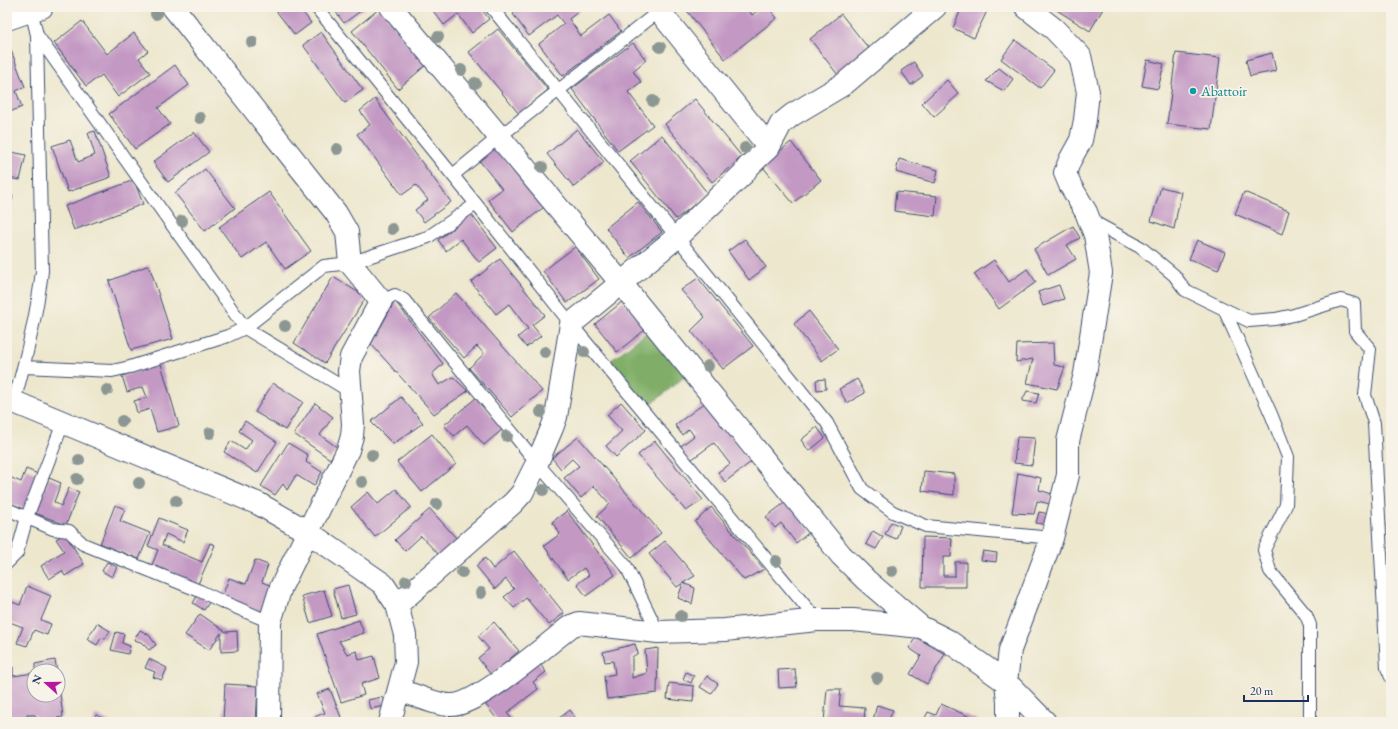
<svg xmlns="http://www.w3.org/2000/svg" width="1398" height="729" font-family="'EB Garamond',serif">
<style>
.forest{fill:#80ae67;stroke:#4e6e62}
.building{fill:#c399c4}
.lines{fill:none;stroke-linecap:round;stroke-linejoin:round}
.lane-casing{stroke:#3a4b6f;stroke-width:14}
.street-casing{stroke:#3a4b6f;stroke-width:24}
.lane{stroke:#fff;stroke-width:12}
.street{stroke:#fff;stroke-width:22}
.tree{fill:#8c9793}
.culture-dot{fill:#0f9aa8;stroke:#f7f3e8;stroke-width:1.5}
.labels{text-anchor:middle;stroke-width:3.5;stroke-linejoin:round;paint-order:stroke}
.culture-label{font-size:14px;fill:#0d838f;stroke:#f7f3e8;text-anchor:start}
</style>
<rect width="100%" height="100%" fill="#f7f3e8"/>
<filter id="ink" filterUnits="userSpaceOnUse"><feTurbulence type="fractalNoise" baseFrequency=".025" numOctaves="2"/><feDisplacementMap in="SourceGraphic" scale="8" xChannelSelector="R" yChannelSelector="G"/><feConvolveMatrix kernelMatrix="1 2 1 2 8 2 1 2 1" color-interpolation-filters="sRGB"/></filter>
<filter id="wash" filterUnits="userSpaceOnUse"><feTurbulence type="fractalNoise" baseFrequency=".012" numOctaves="4" result="noise"/><feDisplacementMap in="SourceGraphic" scale="16" xChannelSelector="R" yChannelSelector="G"/><feGaussianBlur stdDeviation="0.9" result="paint"/><feColorMatrix in="noise" values="0 0 0 0 0 0 0 0 0 0 0 0 0 0 0 0 0 1.4 0 .05"/><feComposite in="paint" operator="in"/></filter>
<g filter="url(#wash)">
<rect width="100%" height="100%" fill="#ede7cd"/>
<path class="forest" d="M651,329l38,44 -44,36 -36,-47z"/>
<g id="blocks">
<path class="building" d="M273,7h26l12,16 -16,12z
M332,7h34l-22,16z
M430,7h50l9,12 -17,14 -14,-19 -14,11z
M522,7h62l-15,12 12,17 28,-21 12,16 -58,45 -24,-32 25,-20 -7,-9 -28,21 -16,-22z
M684,7h63l5,8 10,-8h6l9,11 -52,41z
M962,7h27l-15,31 -21,-10z
M1052,7h52l-14,24z
M380,8l46,57 -28,24 -46,-58z
M841,14l29,36 -32,25 -28,-36z
M82,21l25,33 27,-21 14,18 -9,7 11,15 -32,24 -16,-22 -16,11 -32,-43z
M498,29l50,61 -29,24 -50,-62z
M321,32l42,58 -18,13 -42,-58z
M7,40l18,47 -9,4 6,16 -15,6z
M1015,40l39,30 -14,18 -39,-29z
M633,43l13,17 -13,11 8,11 -13,10 25,33 -35,26 -46,-62z
M1176,53l44,5 -9,71 -44,-5z
M1272,53l4,18 -26,5 -4,-16z
M1147,60l17,4 -6,25 -16,-3z
M914,62l9,14 -12,9 -10,-14z
M175,65l14,20 -31,23 12,16 -35,25 -26,-35z
M999,68l14,11 -9,12 -18,-10z
M947,80l12,14 -25,23 -12,-14z
M375,99l76,103 -27,20 -9,-12 13,-10 -12,-15 -14,10 -45,-61 13,-9 -10,-14z
M695,99l47,58 -30,25 -47,-58z
M577,129l27,33 -30,25 -27,-33z
M95,131l16,46 -43,15 -16,-46 18,-6 8,22 17,-7 -7,-22z
M194,132l15,20 -41,30 -15,-20z
M662,135l46,59 -32,25 -46,-58z
M791,142l30,38 -28,23 -31,-37z
M494,146l50,61 -31,25 -25,-32 14,-11 -24,-30z
M7,151l19,4 -6,25 -13,-2z
M899,159l39,11 -3,13 -39,-11z
M205,169l30,39 -30,23 -30,-38z
M134,180l9,24 -69,26 -9,-24z
M1161,187l20,5 -7,37 -23,-8z
M7,192l6,4 -4,16h-2z
M269,192l42,59 -26,18 -19,-27 -24,17 -23,-32z
M896,192l41,4 -2,20 -41,-5z
M1244,192l45,19 -7,23 -47,-20z
M638,202l24,30 -33,26 -23,-30z
M471,214l26,34 -18,14 -18,-23 -15,12 -8,-11z
M1073,226l7,12 -13,7 9,14 -28,16 -14,-26z
M745,239l21,28 -17,13 -21,-29z
M1197,240l28,12 -7,18 -29,-11z
M575,247l24,32 -32,24 -24,-32z
M500,259l45,56 -13,10 9,11 -15,11 -8,-10 10,-8 -19,-25 -13,10 -25,-32z
M994,260l15,22 18,-13 9,13 -37,27 -25,-35z
M149,265l24,74 -42,11 -22,-69z
M333,277l33,20 -41,66 -31,-20z
M698,278l55,68 -30,23 -32,-38 14,-14 -24,-27z
M1059,285l5,14 -21,7 -5,-14z
M456,293l86,98 -30,26 -43,-49 15,-14 -7,-8 -13,12 -35,-40z
M395,301l48,63 -11,10 7,11 14,-8 15,14 -34,23 -63,-70z
M623,301l23,28 -29,23 -22,-28z
M809,311l29,38 -16,12 -28,-37z
M1053,343l1,22 11,2 -8,22 -30,-6 6,-24 -17,3 1,-18z
M161,364l18,62 -22,6 -7,-23 -13,4 -3,-12 13,-4 -4,-10 -16,5 -5,-16z
M825,379l1,10 -9,1 -1,-10z
M857,379l8,14 -18,10 -8,-14z
M273,383l30,19 -18,28 -30,-18z
M1027,391l12,2 -3,10 -14,-2z
M401,397l22,26 -30,21 -22,-22z
M477,397l26,32 -19,16 -17,-20 -13,11 -10,-11z
M621,402l25,28 -30,27 -10,-11 16,-15 -15,-16z
M706,402l45,60 -26,20 -7,-10 12,-8 -16,-21 -26,19 -10,-14 16,-12 -5,-7 -7,6 -7,-10z
M315,403l18,14 -13,18 18,13 -8,11 -36,-25z
M245,421l32,21 -20,31 -33,-21 7,-11 14,9 7,-10 -13,-9z
M817,427l8,11 -16,13 -8,-11z
M432,434l24,30 -34,28 -25,-30z
M578,437l83,96 -29,25 -35,-42 13,-12 -16,-18 -13,12 -17,-20 15,-12 -7,-7 -11,10 -9,-11z
M1017,437l18,1 -3,27 -18,-2z
M655,441l48,59 -17,11 -48,-56z
M288,443l20,12 -2,7 16,10 -8,14 -18,-11 -9,15 -4,-6 -8,11 -14,-9z
M26,469l12,5 -14,35 -17,-7v-26l14,6z
M924,471l30,3v21l-32,-4z
M1018,473l23,5 -2,12 13,4 -2,10 -13,-3 -3,13 -22,-1z
M49,478l12,5 -7,19 7,4 8,-18 10,4 -13,33 -31,-12z
M396,489l15,18 -36,30 -24,-30 17,-15 10,12z
M787,501l24,30 -15,12 -15,-20 -6,5 -9,-11z
M115,505l10,4 -5,12 30,12 -11,26 -39,-15z
M711,507l53,62 -20,11 -49,-58z
M430,509l28,31 -18,16 -19,-20 -16,15 -10,-11z
M567,511l48,64 -29,21 -9,-12 12,-9 -5,-7 -16,11 -24,-33 16,-12 -8,-12z
M1039,512l10,2 -2,11 -11,-2z
M159,518l29,12 -5,12 -17,-8 -4,11 40,17 8,-19 5,2 -17,39 -46,-19 6,-15 -10,-4z
M891,522l10,4 -5,13 -11,-5z
M873,531l10,6 -7,12 -10,-5z
M65,534l19,30 -19,12 -3,-5 -13,8 -8,-13 23,-15 -8,-12z
M923,537l29,1 -1,19h-8v19h12v-14h11v25h-44z
M665,541l30,35 -12,7 12,5 -3,16 -14,-6 5,-15 -6,4 -28,-33z
M514,551l50,62 -15,12 -23,-27 -12,10 -10,-11 10,-8 -8,-10 -11,10 -19,-23 9,-8 8,11z
M983,551l14,2 -1,9 -15,-2z
M255,560l13,5 -6,17 10,4 -10,28 -41,-15 8,-21 17,6z
M107,562l10,5 -5,10 -10,-6z
M348,585l8,29 -15,4 -8,-29z
M27,586l24,10 -10,24 10,4 -4,11 -13,-5 -7,16 -10,-3 6,-16 -16,-6v-21l13,5z
M324,590l8,26 -22,7 -8,-27z
M199,593l11,8 -6,9 -11,-7z
M200,614l26,18 11,-1 1,20 -17,1v-19l-12,17 -24,-15z
M359,620l5,13 -25,8 8,13 10,-3 2,9 15,-4 6,22 -19,6 3,11 -23,7 -24,-68z
M494,622l25,29 -28,24 -13,-17 11,-9 -11,-13z
M97,623l13,8 -5,8 -4,-1 -4,7 -10,-6z
M140,630l9,5 7,10 -7,5 -8,-8 -7,-2z
M116,632l8,2 -2,9 8,3 -2,8 -17,-4z
M916,637l29,17 -18,30 -17,-10 11,-18 -12,-8z
M635,644l3,9 -6,4v21l15,-5 -2,-23 13,-2 -1,45 -50,6 -3,-23 11,-2 -2,-13 -8,1 -2,-10z
M149,659l18,9 -5,12 -9,-3 2,-5 -10,-4z
M55,660l2,11h-22v-7z
M537,660l9,12 -13,10 5,7 -31,24 7,9h-15l-16,-21z
M13,667v9l21,-3v22h24l1,-10 4,32 -25,4 -3,-6h-8l1,7h-21v-54z
M795,669l2,18 -18,1 -1,-18z
M686,672l8,4 -3,7 -8,-4z
M707,676l11,8 -7,10 -11,-7z
M669,683l25,3 -1,16 -26,-3z
M225,684l33,2 -2,36h-33z
M330,689l12,31 -5,2h-24l-2,-4 14,-5 -8,-19z
M827,689h14l-2,17 26,2 -1,14h-40z
M382,697l4,9 -16,3 -2,-9z
M941,704l38,17v1h-50l-5,-2 4,-8 8,3z
M877,705l16,5 -5,12h-8l-7,-2z
M570,710l8,12h-24z
M96,715l15,7h-18z"/>
</g>
</g>
<g filter="url(#ink)">
<use href="#blocks" fill-opacity="0" stroke="#3a4b6f" stroke-width="1"/>
<g class="lines">
<g class="lane-casing">
<path id="lane" d="M316,7l160,197 95,120 246,296
M491,7l336,416 35,66 31,23 33,14 126,12
M37,35l208,293 106,64
M453,175l46,-38 159,-125
M1090,220l50,27 34,28 11,15 39,19 47,105 17,43 -2,48 -22,45 6,21 36,44 4,10v97
M381,301l14,-6 9,5 133,163 89,103 32,66
M1224,309l25,12 26,-2 19,-4 47,-15 13,4 1,27 15,18 -5,46 9,28 13,245 4,9
M24,367l88,4 18,-4 98,-31 17,-8 79,-62 26,-3 78,-26 48,-33
M14,402c12,-43 23,-87 28,-131l-5,-236 -6,-25
M7,509l46,20 16,2 14,13 117,47 21,10 49,21
M7,563l10,-10 10,-36 36,-94"/>
</g>
<g class="street-casing">
<path id="street" d="M173,7l163,206 11,19 3,31 31,38 -30,56 -2,14 4,53 -1,12 -4,14 -67,137 -11,35 -1,100
M391,7l230,276 220,272 25,25 55,47
M656,7l113,140
M7,19l35,-12
M7,399l252,105 49,28 75,52 14,21 8,30 1,27 -16,60
M397,605l116,-102 9,-10 15,-30 15,-35 4,-11 15,-93 106,-87 66,-63 5,-7 21,-20 12,-23 11,-9 52,-31 91,-77
M399,690c14,4 39,16 53,15 26,0 96,-61 119,-79l8,-3 79,9 67,-2 92,-10h36l68,7 26,13 59,42 39,40
M1008,722v-20l-2,-20 4,-32 42,-112 16,-63v-34l17,-67 16,-101 -6,-38 -9,-23 -16,-27 -5,-12 5,-13 11,-20 4,-20 3,-28 -8,-36 -26,-27 -28,-22"/>
</g>
<use href="#lane" class="lane"/>
<use href="#street" class="street"/>
</g>
<g class="tree">
<circle cx="156" cy="14" r="6"/>
<circle cx="438" cy="37" r="6"/>
<circle cx="252" cy="42" r="6"/>
<circle cx="660" cy="47" r="6"/>
<circle cx="461" cy="70" r="6"/>
<circle cx="475" cy="83" r="6"/>
<circle cx="653" cy="101" r="6"/>
<circle cx="200" cy="118" r="6"/>
<circle cx="745" cy="148" r="6"/>
<circle cx="337" cy="149" r="6"/>
<circle cx="542" cy="167" r="6"/>
<circle cx="182" cy="221" r="6"/>
<circle cx="392" cy="229" r="6"/>
<circle cx="285" cy="326" r="6"/>
<circle cx="545" cy="352" r="6"/>
<circle cx="584" cy="352" r="6"/>
<circle cx="708" cy="366" r="6"/>
<circle cx="107" cy="390" r="6"/>
<circle cx="541" cy="412" r="6"/>
<circle cx="122" cy="421" r="6"/>
<circle cx="210" cy="433" r="6"/>
<circle cx="507" cy="436" r="6"/>
<circle cx="372" cy="455" r="6"/>
<circle cx="79" cy="460" r="6"/>
<circle cx="77" cy="479" r="6"/>
<circle cx="362" cy="482" r="6"/>
<circle cx="139" cy="483" r="6"/>
<circle cx="543" cy="490" r="6"/>
<circle cx="176" cy="501" r="6"/>
<circle cx="437" cy="504" r="6"/>
<circle cx="776" cy="561" r="6"/>
<circle cx="892" cy="571" r="6"/>
<circle cx="462" cy="572" r="6"/>
<circle cx="406" cy="581" r="6"/>
<circle cx="481" cy="593" r="6"/>
<circle cx="681" cy="616" r="6"/>
<circle cx="877" cy="678" r="6"/>
</g>
</g>
<circle class="culture-dot" cx="1193" cy="91" r="4"/>
<g class="labels">
<g class="culture-label">
<text x="1201" y="96">Abattoir</text>
</g>
</g>
<rect width="1398" height="729" fill="none" stroke="#f7f3e8" stroke-width="24"/>
<g transform="translate(46 683) rotate(291)"><circle r="19" fill="#f7f3e8" stroke="#9fa5b1"/>
<path d="M0-3L7 15L0 10L-7 15Z" fill="#b5179e"/>
<text y="-6" font-size="11" font-weight="bold" text-anchor="middle" fill="#1b2f5e">N</text>
</g>
<path d="M1244 695v6h64v-6" fill="none" stroke="#1b2f5e" stroke-width="2"/>
<text x="1250" y="695" font-size="12" fill="#1b2f5e" stroke="#f7f3e8" stroke-width="3" paint-order="stroke">20 m</text>
</svg>
